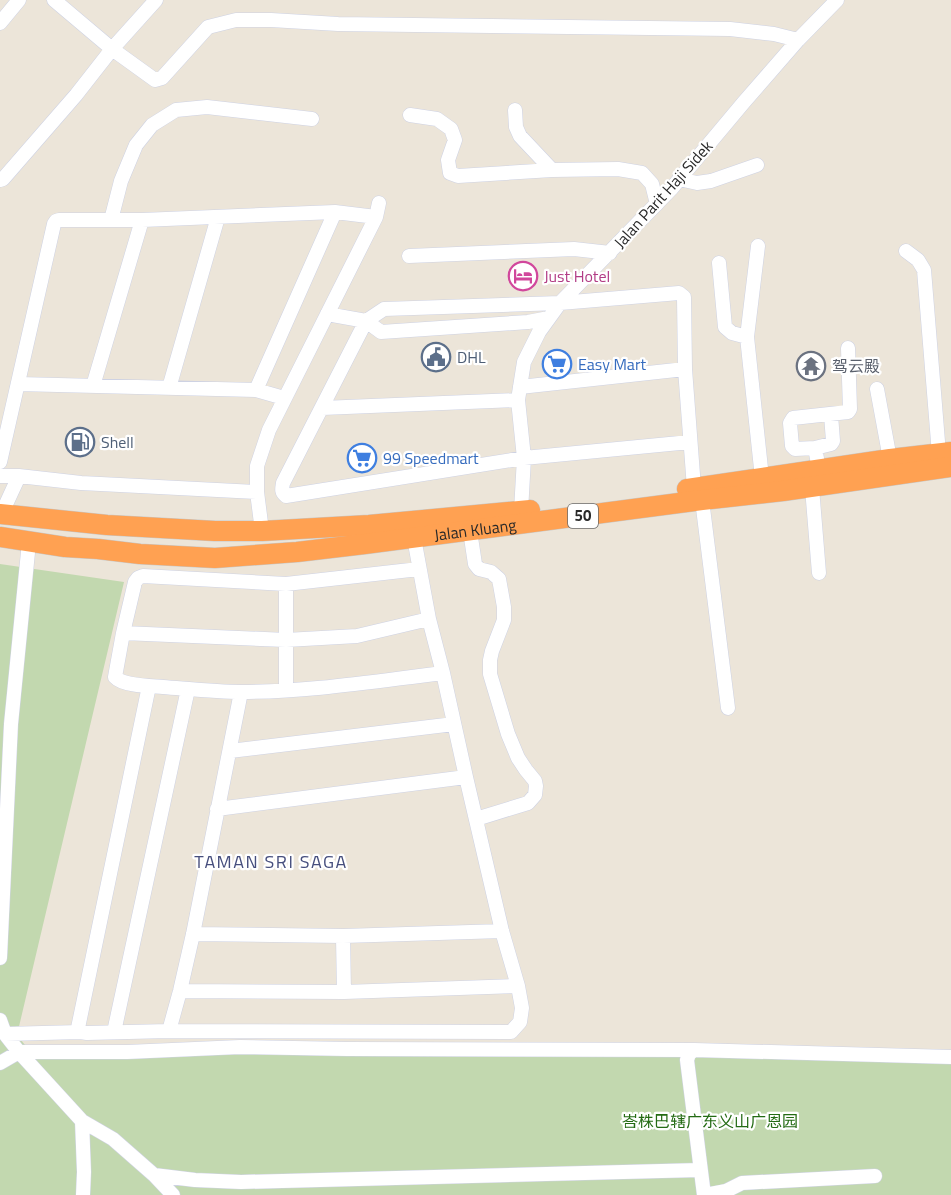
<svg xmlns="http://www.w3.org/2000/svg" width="951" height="1195" font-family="'Titillium Web','Noto Sans SC',sans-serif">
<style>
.cemetery{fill:#c2d8af}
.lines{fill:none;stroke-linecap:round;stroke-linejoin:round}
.minor-casing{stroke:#ced2e3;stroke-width:15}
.highway-casing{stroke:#c7c7c7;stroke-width:21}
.minor{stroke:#fff;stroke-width:14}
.highway{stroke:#ffa152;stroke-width:20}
.labels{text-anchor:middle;stroke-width:4.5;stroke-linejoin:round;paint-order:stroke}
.shield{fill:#fff;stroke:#696969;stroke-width:1.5}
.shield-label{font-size:15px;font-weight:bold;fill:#292929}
.street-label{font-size:16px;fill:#292929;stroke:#fff}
.hotel-label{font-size:16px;fill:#b23c85;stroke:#fff;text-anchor:start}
.service-label{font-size:16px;fill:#4e5e75;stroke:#fff;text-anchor:start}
.shop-label{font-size:16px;fill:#366cbe;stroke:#fff;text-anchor:start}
.worship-label{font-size:16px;fill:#5b616d;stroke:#fff;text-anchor:start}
.park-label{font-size:16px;fill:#246b14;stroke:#fff}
.neighbourhood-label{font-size:18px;letter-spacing:1.5px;fill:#464e7d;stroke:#fff}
</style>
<rect width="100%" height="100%" fill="#ece5d9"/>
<path class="cemetery" d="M0,564l124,18 -107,453 12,15 922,4v141h-951z"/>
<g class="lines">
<g class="minor-casing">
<path id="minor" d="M54,0l58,49 43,31 7,-2 46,-51 28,-7h35l67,4 392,5 44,5 24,6
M0,23l19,-23
M515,110l1,17 4,9 32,34
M410,115l27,4 14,10 4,11 -7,20 2,13 8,3 94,-6 66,-1 24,4 10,11 5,20
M679,179l18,4 14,-2 46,-16
M0,180l3,-1 73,-84 36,-46 44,-49
M111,220l10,-39 15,-36 16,-20 24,-15 31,-3 105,12
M758,246l-11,91 15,141
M906,251l12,9 6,10 15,184
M409,256l165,-7 36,4
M719,263l6,64 7,6 15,4
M327,314l39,7 15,11 147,-10 21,-4
M18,384l238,6 28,8
M93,386l49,-166
M520,387l165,-18
M169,388l49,-171
M877,389l13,70
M256,390l79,-178
M322,408l196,-8
M690,442l-166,16 -238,38c-5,-4 -4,-7 -3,-13l83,-162 18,-12 176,-6 119,-10 5,4 1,72 9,119
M815,448l16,-4 2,-3 -2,-26
M0,462l54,-238 2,-3 3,-1h83l193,-8 41,5
M819,469l-4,-21 -20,1 -3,-3 -2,-23 3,-5 55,-6 2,-3 -2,-61
M0,476h19l62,7 176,9
M812,488l7,85
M702,500l26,208
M521,511l3,-53 -6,-58 2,-13 4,-25 15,-30 21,-29 112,-115 72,-86 54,-62 39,-40
M1,515l18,-39
M262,531l-5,-39v-26l12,-36 107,-213 3,-14
M470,531l5,33 4,5 12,3 8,7 5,28v13l-12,31 -2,9v14l18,60 10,24 8,12 9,11 1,5 -1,9 -7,8 -52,16
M419,569l-133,15 -143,-8 -5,2 -3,4 -12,51 -8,44c8,9 36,9 48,10 26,2 53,5 78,5 68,0 135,-11 202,-19
M123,633l163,7 71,-4 72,-17
M149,686l-71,342 2,4 7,1 82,-2 342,1 9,-10 2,-14 -4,-22 -16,-55 -36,-154 -23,-104 -14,-54 -15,-81
M286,690v-106
M230,751l224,-27
M217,809l249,-32
M193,934l150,2 159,-5
M343,936l1,56
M0,958l11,-234 18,-182
M180,991l164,1 174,-6
M0,1020l5,14 14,18 63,69 2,51 -1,23
M169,1031l11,-40 13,-57 48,-242
M114,1032l74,-343
M5,1034l75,-2
M0,1063l19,-11h108l113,-5 107,2 347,1
M82,1121l31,18 41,36 19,20
M154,1175l41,5 46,2 459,-12
M704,1195l-17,-135 2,-6 5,-4 257,7
M705,1195l21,-4 16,-8 133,-7"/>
</g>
<g class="highway-casing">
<g id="highway">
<path d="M687,489l203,-30 61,-7"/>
<path d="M0,514l107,11 108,6h47l107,-6 161,-15"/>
<path id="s1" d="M0,537l65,10 33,2 42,5 75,4 82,-6 68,-8 337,-44 81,-9 168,-24"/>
</g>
</g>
<use href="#minor" class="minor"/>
<use href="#highway" class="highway"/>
</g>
<defs>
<g id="hotel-ring" transform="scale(1.5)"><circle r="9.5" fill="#fff" stroke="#d1479c" stroke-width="1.5"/><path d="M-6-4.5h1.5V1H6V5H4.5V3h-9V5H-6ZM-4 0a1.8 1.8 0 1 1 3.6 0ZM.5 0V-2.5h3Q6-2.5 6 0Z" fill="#d1479c"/></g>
<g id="civic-ring" transform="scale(1.5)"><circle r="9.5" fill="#fff" stroke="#5c6f8a" stroke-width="1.5"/><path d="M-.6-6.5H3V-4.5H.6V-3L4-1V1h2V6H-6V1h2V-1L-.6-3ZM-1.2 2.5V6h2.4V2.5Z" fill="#5c6f8a"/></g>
<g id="supermarket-ring" transform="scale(1.5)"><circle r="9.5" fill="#fff" stroke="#3f7fe0" stroke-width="1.5"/><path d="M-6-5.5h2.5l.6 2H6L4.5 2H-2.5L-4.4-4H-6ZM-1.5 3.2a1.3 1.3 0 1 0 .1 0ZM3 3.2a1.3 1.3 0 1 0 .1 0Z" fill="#3f7fe0"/></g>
<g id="temple-ring" transform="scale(1.5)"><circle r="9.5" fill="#fff" stroke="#6b7280" stroke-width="1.5"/><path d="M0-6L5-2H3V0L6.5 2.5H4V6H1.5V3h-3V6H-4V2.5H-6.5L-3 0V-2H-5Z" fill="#6b7280"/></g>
<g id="fuel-ring" transform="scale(1.5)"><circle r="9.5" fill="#fff" stroke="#5c6f8a" stroke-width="1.5"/><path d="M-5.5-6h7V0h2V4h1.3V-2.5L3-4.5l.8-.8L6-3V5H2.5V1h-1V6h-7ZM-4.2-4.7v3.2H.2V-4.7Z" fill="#5c6f8a"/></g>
</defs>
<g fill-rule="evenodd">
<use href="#hotel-ring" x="523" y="276"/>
<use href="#civic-ring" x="436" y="357"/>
<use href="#supermarket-ring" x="557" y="364"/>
<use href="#temple-ring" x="811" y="366"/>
<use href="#fuel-ring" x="80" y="442"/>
<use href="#supermarket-ring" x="362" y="458"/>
</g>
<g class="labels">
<rect class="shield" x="568" y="504" width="30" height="24" rx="4.5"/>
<g class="shield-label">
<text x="583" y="521">50</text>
</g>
<g class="street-label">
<text transform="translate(663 194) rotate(-48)" y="6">Jalan Parit Haji Sidek</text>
<text dy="6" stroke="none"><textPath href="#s1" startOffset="478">Jalan Kluang</textPath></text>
</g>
<g class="hotel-label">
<text x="544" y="282">Just Hotel</text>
</g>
<g class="service-label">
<text x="457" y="363">DHL</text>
<text x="101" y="448">Shell</text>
</g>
<g class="shop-label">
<text x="578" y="370">Easy Mart</text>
<text x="383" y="464">99 Speedmart</text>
</g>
<g class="worship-label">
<text x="832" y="372">驾云殿</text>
</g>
<g class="park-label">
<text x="710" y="1127">峇株巴辖广东义山广恩园</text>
</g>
<g class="neighbourhood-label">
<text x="271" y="868">TAMAN SRI SAGA</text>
</g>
</g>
</svg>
